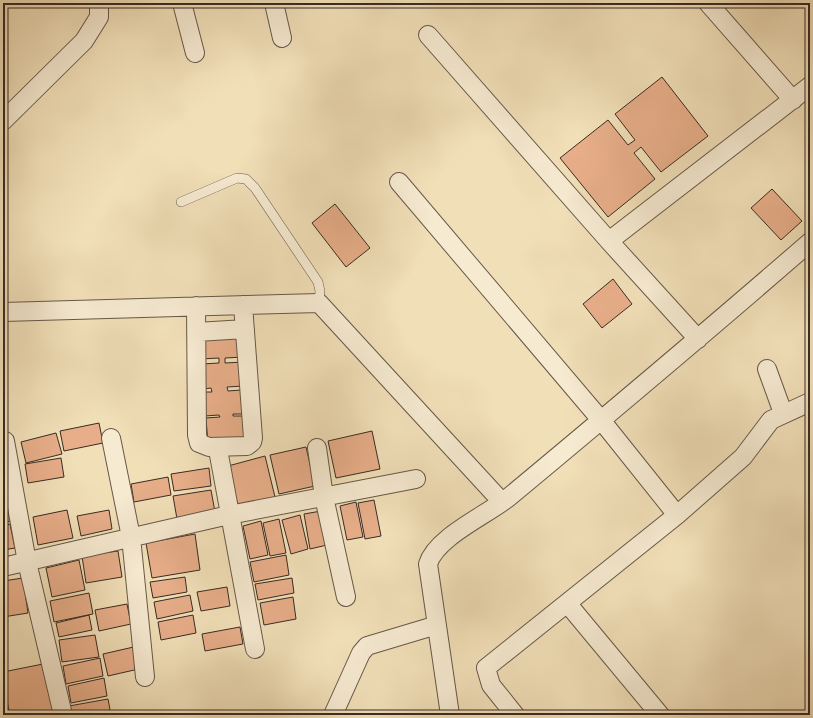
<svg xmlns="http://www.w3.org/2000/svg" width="813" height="718" font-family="'IM FELL French Canon',serif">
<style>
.building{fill:#e7ae89;stroke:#382b23}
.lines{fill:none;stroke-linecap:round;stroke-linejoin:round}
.lane-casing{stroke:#665848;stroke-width:10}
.street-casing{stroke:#665848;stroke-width:20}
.lane{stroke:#f6ead1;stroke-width:9}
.street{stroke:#f6ead1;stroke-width:18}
</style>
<rect width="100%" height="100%" fill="#f1dfb8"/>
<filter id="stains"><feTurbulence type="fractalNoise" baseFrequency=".005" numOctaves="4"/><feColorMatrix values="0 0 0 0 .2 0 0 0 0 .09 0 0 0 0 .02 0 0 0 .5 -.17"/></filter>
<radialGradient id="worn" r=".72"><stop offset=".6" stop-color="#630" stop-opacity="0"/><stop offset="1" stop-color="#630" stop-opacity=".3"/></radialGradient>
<path class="building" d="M662,77l46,59 -47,36 -20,-25 -7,6 21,26 -47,38 -48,-59 48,-38 20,25 7,-5 -20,-26z
M772,189l30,32 -21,19 -30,-32z
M335,204l35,44 -24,19 -34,-44z
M613,279l19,25 -30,24 -19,-24z
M242,331l2,26 -19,1v5l18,-1 1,24 -17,1 1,4 13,-1 1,24h-9v2h10l1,25 -36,3 -2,-26 14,-1 -1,-2 -14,1 -1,-24h8l-1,-4 -8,1 -1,-25 17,-1v-5l-18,1 -1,-25z
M99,423l4,20 -39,8 -4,-20z
M372,431l8,38 -44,9 -8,-37z
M56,433l6,21 -36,9 -5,-21z
M306,447l9,39 -36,8 -9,-39z
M265,456l10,41 -37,9 -10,-40z
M61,458l3,19 -36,6 -3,-19z
M209,468l2,18 -37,5 -3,-17z
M168,477l3,18 -37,7 -3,-18z
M211,490l4,22 -38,7 -4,-23z
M374,500l7,36 -16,3 -7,-36z
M356,502l7,35 -16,3 -7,-34z
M8,506l3,15 -8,2v-15z
M67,510l6,28 -35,7 -5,-28z
M109,510l3,19 -31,7 -4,-20z
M321,511l6,34 -17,4 -6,-35z
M300,515l8,34 -17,5 -9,-34z
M279,519l7,34 -16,3 -7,-33z
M261,521l7,34 -18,4 -7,-33z
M10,524l5,24 -12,2v-24z
M195,534l5,36 -48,8 -6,-35z
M118,551l4,26 -36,6 -4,-27z
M286,555l3,20 -35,7 -4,-20z
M79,560l6,30 -33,7 -6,-29z
M185,577l2,15 -34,6 -3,-16z
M23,578l5,35 -25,4v-36z
M292,578l2,15 -36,7 -3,-16z
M227,587l3,19 -29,5 -4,-19z
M89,593l4,21 -39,8 -4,-21z
M190,595l3,16 -36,8 -3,-17z
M293,597l3,22 -32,6 -4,-22z
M127,604l4,20 -32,7 -4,-21z
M89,615l3,15 -33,7 -3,-14z
M193,615l3,18 -35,7 -3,-18z
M240,627l3,17 -38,7 -3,-17z
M95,635l4,22 -37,5 -3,-22z
M138,646l5,22 -35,8 -5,-22z
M100,658l3,18 -37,8 -3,-18z
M43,664l11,51h-44l-7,-32v-11z
M104,678l3,18 -36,7 -3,-17z
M108,699l3,16h-40l-2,-9z"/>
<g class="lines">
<g class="lane-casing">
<path id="lane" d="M181,202l56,-24 9,1 9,9 63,94 2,9 -1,12"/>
</g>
<g class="street-casing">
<path id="street" d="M182,3l13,50
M274,3l8,35
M708,3l85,97
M428,35l181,206 89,98
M3,121l81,-80 15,-24v-14
M399,182l202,238 76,95
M609,241l201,-155
M196,306l1,129 2,8 10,4 38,-1 5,-4 1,-4 -10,-133
M3,312l316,-9 183,199
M197,332l48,-3
M767,369l16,44
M111,438l20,99 14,140
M5,441l22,121 36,153
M317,448l7,49 22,100
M219,455l36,194
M3,567l226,-52 187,-36
M567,603l93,112
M333,715l28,-62 6,-7 70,-21
M450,715l-22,-151c8,-27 59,-49 81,-67 101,-84 202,-169 301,-255
M515,715l-24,-30 -5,-17 191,-153 66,-58 28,-37 39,-18"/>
</g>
<use href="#lane" class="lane"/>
<use href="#street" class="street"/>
</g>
<rect width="813" height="718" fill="none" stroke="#f1dfb8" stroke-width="16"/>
<rect x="4" y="4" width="805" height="710" fill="none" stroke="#382b23" stroke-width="2"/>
<rect x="8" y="8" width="797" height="702" fill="none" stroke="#382b23"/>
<rect width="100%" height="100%" filter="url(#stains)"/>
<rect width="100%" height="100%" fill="url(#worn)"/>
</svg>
